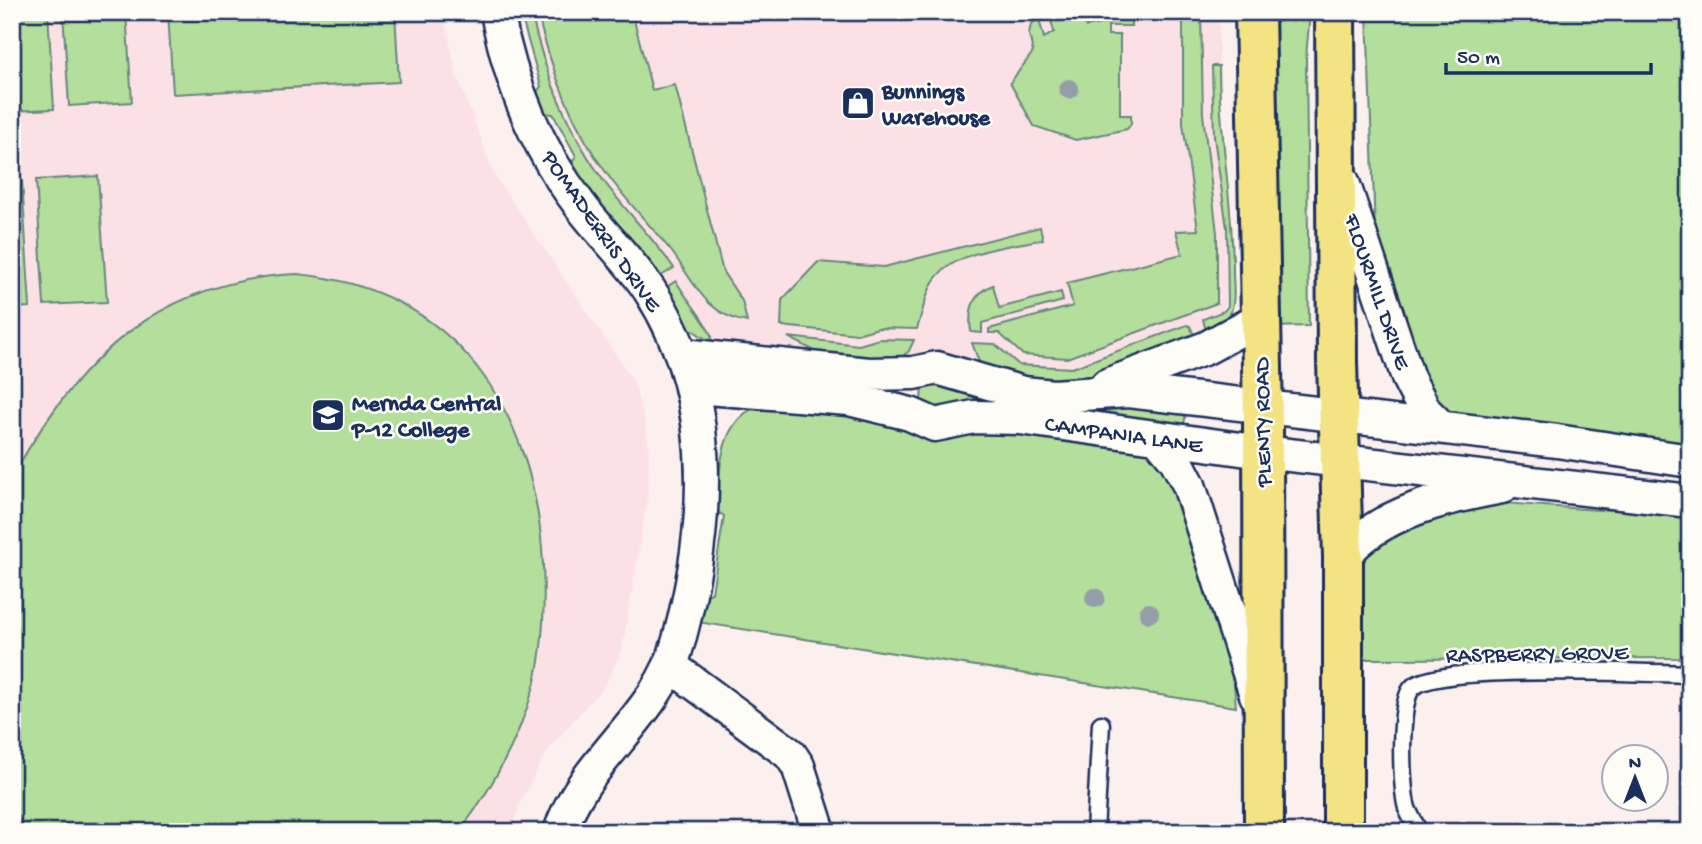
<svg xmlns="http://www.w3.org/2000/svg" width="1702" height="844" font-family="'Gochi Hand',sans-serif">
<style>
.built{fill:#fbe1e6}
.green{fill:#b3de9c;stroke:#67867d;stroke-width:2}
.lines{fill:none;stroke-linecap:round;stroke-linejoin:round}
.service-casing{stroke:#1b2f5e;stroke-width:21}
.minor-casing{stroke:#1b2f5e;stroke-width:37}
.trunk-casing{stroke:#1b2f5e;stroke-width:44}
.service{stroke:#fdfcf7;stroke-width:16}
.minor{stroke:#fdfcf7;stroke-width:32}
.trunk{stroke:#f4e382;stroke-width:38}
.tree{fill:#959ea8}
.labels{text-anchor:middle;stroke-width:5;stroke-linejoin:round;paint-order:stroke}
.poi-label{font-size:23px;font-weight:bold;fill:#1b2f5e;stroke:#fdfcf7;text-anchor:start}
.street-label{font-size:23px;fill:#1b2f5e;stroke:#fdfcf7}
</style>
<rect width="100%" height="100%" fill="#fcf0ef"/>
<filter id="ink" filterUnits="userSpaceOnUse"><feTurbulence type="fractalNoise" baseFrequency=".0143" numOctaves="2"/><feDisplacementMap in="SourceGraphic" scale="14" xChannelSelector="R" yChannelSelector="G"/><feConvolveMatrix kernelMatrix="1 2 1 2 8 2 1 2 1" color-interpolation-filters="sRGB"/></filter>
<g filter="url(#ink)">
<path class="built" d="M12,12h431l13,60 39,104 138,204 13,46 3,23 -1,46 -26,156 -18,36 -56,63 -26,49 -12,33h-498z
M520,12h699v92l14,135v58l-3,19 -7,9 -139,57 -358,-35 -16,-5 -22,-15 -118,-162 6,-9 -23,-42 -10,-1 -8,-18 6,-9z"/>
<path class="green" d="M12,12h36l6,97 -42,2z
M63,12h63l6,90 -63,4z
M168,12h227l4,70 -226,12z
M520,12h11c13,60 36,117 72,168 22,30 49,57 71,88l-16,10 -88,-113 6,-9 -23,-42 -10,-1 -8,-18 6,-9z
M537,12h95l20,78 23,-5 48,187 19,29 5,21c-41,-7 -53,-40 -75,-70 -20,-25 -43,-48 -62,-74 -37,-49 -58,-106 -73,-166z
M1064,12h18l4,15 41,-9 -1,-6h5v14h-23v9h12v80h11v9l-4,5 -51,11 -42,-14 -24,-43 23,-31 -4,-18 2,-10 8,-5 5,19 10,-6 -4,-16z
M1183,12h18l2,102 14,119v70l-150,55 -44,-3 -24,-22h-10v-4l84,-23 -6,-23 115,-29 -6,-23 22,-1 -15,-106z
M1272,12h38l-4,46 3,268 -38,1z
M1367,12h323v437l-227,-32 -24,-11 -14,-20 -50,-154z
M1212,66h7c0,69 14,136 14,205 0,14 3,30 -3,43 -4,11 -13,15 -23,21l-4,-16 21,-8 4,-5 -1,-78 -13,-91z
M98,176l9,126 -63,3 -8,-125z
M22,181l8,126 -18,1v-126z
M1040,227l3,12c-34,8 -90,11 -110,43 -8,14 -11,32 -16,47l-39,-1 -21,6 -76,-8 1,-26 36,-38 66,5z
M297,274c161,15 239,139 246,290 2,41 1,82 -9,122 -15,52 -42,103 -75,146h-433l-14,-22v-331l3,-7c64,-115 145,-192 282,-198z
M676,281c12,21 27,35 36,56l-2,5 -22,-15 -23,-39z
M993,285l6,23 62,-16 2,9 -81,22v10l-11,-1c-3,-21 1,-39 22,-47z
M1187,325l3,1 6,14 -112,42 -27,5 -76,-20 -9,-24 23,1 24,21 53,3z
M788,337l71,8 20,-6 35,1 -5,11 -13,11 -70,-5z
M927,381l259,31 -3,18 -237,-17 -25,-12 1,-15z
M766,404l378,44 22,14 67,209 3,36 -539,-85 5,-26 10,-3 12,-77 -8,-5c4,-40 2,-97 50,-107z
M1504,503l94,7 60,-2 20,3 12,9v138l-328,1c0,-29 -5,-64 1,-93 9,-46 103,-58 141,-63z"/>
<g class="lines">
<g class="service-casing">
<path id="service" d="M1095,832l6,-108
M1419,832c-4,-8 -9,-16 -12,-24 -6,-19 -9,-109 6,-121 28,-24 230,-14 277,-13"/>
</g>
<g class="minor-casing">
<path id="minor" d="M497,12c13,70 40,137 83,193 22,30 50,55 70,86 68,105 60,233 29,349 -20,77 -96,119 -119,192
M1343,182l65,196 17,33 16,16
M683,355l186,19 45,-1 23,-5 86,25 30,3 75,-5 429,50 133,20
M1107,385l99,-37 53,-29
M693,387l156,12 61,15 25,11 39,-8 46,1 242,34 428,49
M1158,438l18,22 13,25 67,210
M1343,557c36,-45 104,-60 159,-70
M671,666l119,88 8,12 21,66"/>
</g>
<g class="trunk-casing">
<path id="trunk" d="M1255,12l8,407 1,413
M1335,12l2,350 6,195v275"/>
</g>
<use href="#service" class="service"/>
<use href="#minor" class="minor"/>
<use href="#trunk" class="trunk"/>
</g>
<g class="tree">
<circle cx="1069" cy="89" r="10"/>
<circle cx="1095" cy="598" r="10"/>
<circle cx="1149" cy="613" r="10"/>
</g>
</g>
<defs>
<g id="shop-square" transform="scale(1.75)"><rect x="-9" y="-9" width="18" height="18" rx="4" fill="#1b2f5e" stroke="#fdfcf7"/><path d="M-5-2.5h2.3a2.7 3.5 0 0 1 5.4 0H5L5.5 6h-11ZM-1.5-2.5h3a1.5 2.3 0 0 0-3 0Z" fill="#fff"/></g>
<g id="school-square" transform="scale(1.75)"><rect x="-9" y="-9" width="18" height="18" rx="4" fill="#1b2f5e" stroke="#fdfcf7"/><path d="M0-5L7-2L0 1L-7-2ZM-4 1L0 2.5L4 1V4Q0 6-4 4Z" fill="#fff"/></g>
</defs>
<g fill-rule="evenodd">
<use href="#shop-square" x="858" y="103"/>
<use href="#school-square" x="328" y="415"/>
</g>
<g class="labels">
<g class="poi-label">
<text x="882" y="98">Bunnings<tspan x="882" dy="26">Warehouse</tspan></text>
<text x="352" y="410">Mernda Central<tspan x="352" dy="26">P-12 College</tspan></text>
</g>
<g class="street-label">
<text transform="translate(603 230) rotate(55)" y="8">POMADERRIS DRIVE</text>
<text transform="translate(1379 291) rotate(71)" y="8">FLOURMILL DRIVE</text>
<text transform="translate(1261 422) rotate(-91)" y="8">PLENTY ROAD</text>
<text transform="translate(1124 433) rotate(8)" y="8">CAMPANIA LANE</text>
<text transform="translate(1537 652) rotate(-1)" y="8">RASPBERRY GROVE</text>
</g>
</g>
<rect width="1702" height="844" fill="none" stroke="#fdfcf7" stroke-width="42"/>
<rect x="21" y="21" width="1660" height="802" fill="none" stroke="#1b2f5e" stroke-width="2.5" filter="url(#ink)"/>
<g transform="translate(1635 778)"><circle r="33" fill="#fdfcf7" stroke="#a3aaba" stroke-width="2"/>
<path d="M0-5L12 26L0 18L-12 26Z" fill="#1b2f5e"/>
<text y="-10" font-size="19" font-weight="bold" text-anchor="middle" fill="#1b2f5e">N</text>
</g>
<path d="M1446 63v10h205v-10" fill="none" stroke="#1b2f5e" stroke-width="3.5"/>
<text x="1457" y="63" font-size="21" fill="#1b2f5e" stroke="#fdfcf7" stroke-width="5" paint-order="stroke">50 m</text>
</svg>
